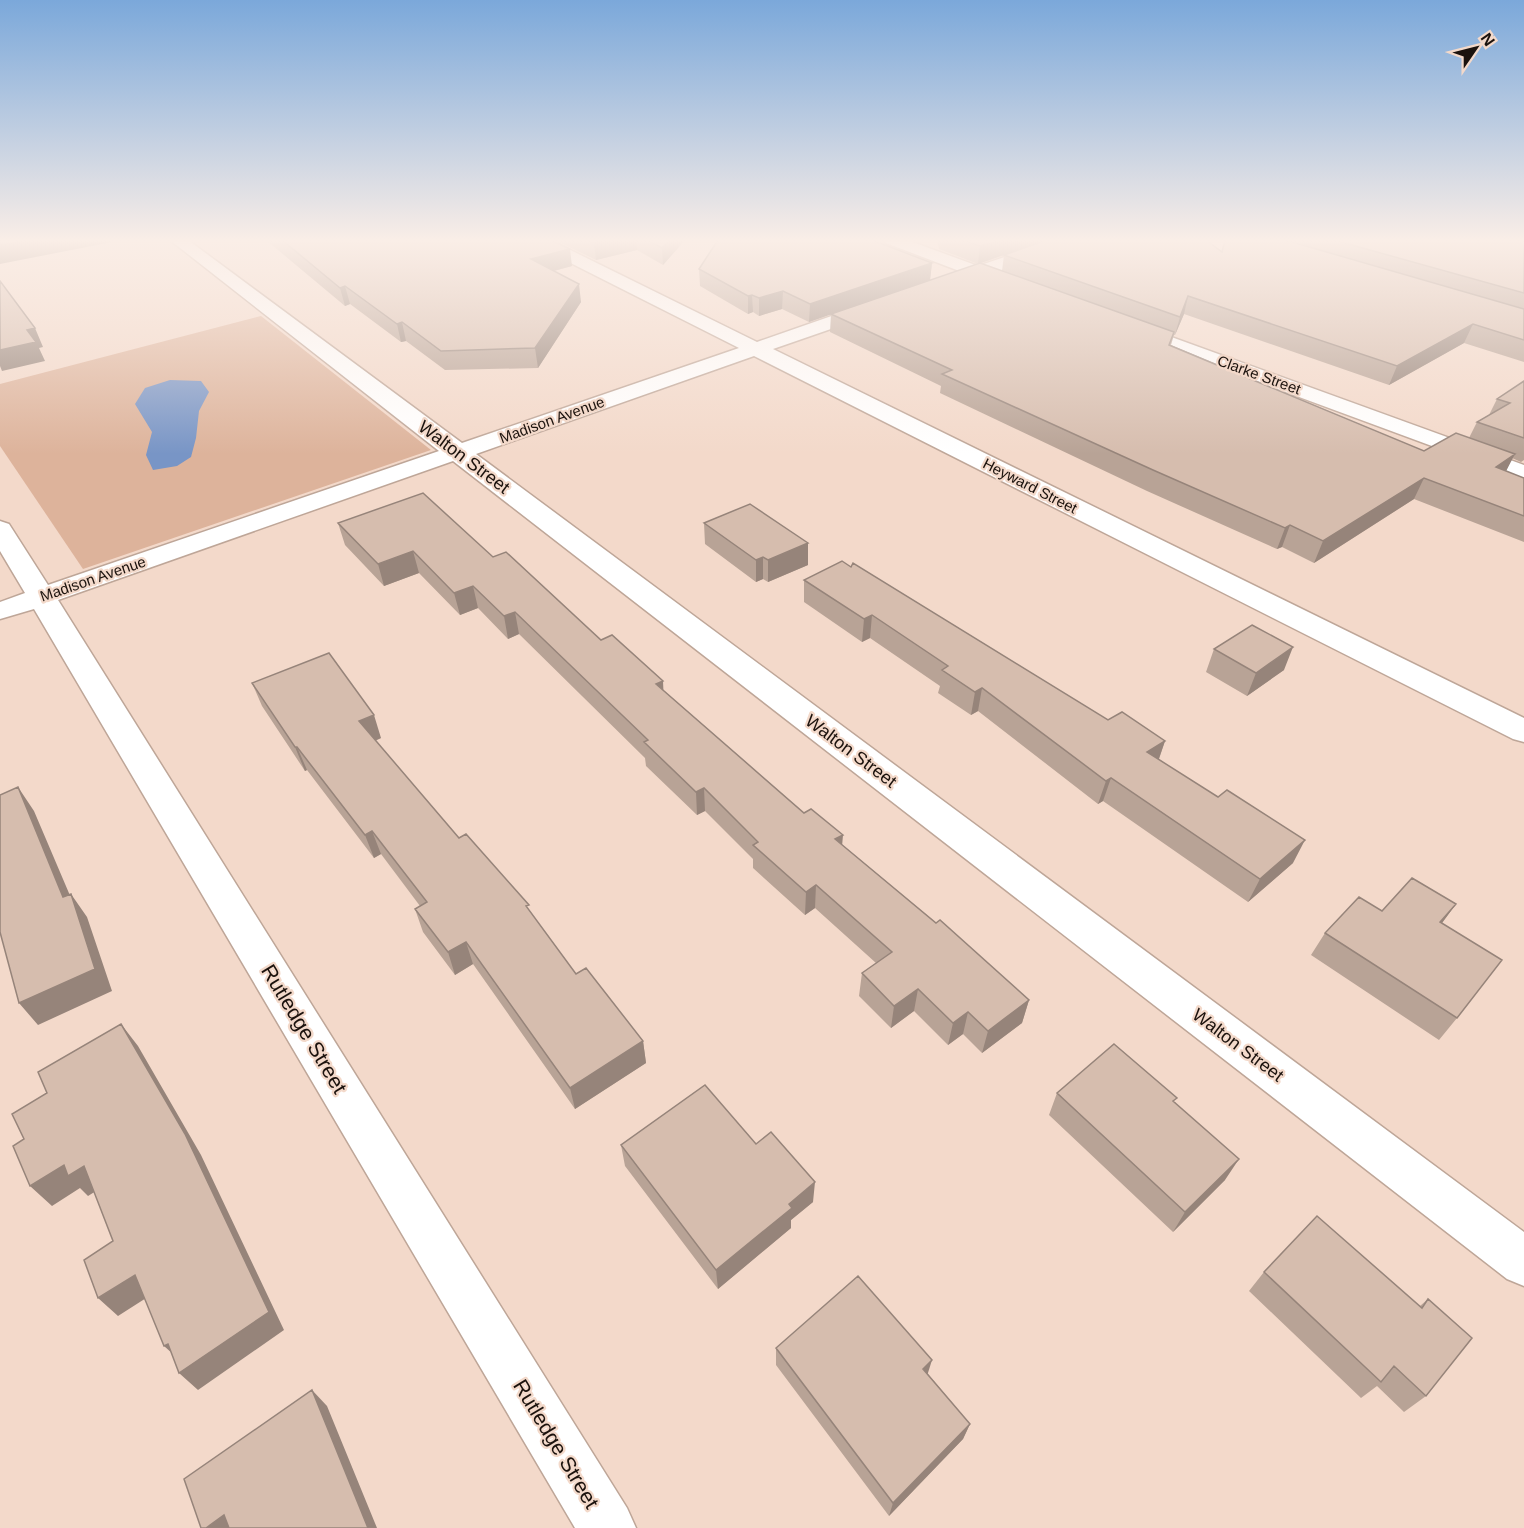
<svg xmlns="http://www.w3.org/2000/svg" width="1524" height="1528" font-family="Arial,sans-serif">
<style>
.green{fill:#ddb39b}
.water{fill:#7895c6}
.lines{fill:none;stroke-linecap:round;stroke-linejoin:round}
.minor-casing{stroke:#bea698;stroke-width:3}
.minor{fill:#fff;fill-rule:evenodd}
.wall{fill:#b8a396}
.shaded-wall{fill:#96847a}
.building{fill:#d6bdae;stroke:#96847a;stroke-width:1.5}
.labels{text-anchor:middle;stroke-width:4.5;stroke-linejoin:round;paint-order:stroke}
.far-street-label{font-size:15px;fill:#1b120d;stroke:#f3d9ca}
.street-label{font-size:18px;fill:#1b120d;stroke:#f3d9ca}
.near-street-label{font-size:21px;fill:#1b120d;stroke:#f3d9ca}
</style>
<rect width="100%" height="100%" fill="#f3d9ca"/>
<path class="green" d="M261,316l170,134 -348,119 -83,-123v-62z"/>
<path class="water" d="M170,380l31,1 8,11 -10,19 -3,27 -5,19 -14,9 -24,4 -7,-15 6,-23 -17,-28 10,-16z"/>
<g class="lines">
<g class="minor-casing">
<path id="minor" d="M170,240h18l274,203 277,-95 -208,-105 -2,-3h21l207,102 109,-38h14l2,4 -2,4 -107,37 751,369v24l-11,-3 -759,-383 -278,98 1048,778v54l-17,-7 -1054,-818 -395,139 569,908 9,20h-61l-541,-919 -34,10v-17l25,-9 -25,-42v-30l9,3 39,61 391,-134z
M884,240h23l71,26 77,-26h23l-2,3 -83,30 2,2 -3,4c-6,1 -9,-1 -14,-1 -13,1 -21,11 -34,8l-3,-4 3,-4 18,-6 -76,-29z
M1130,322l394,143v15l-401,-148 -3,-4 3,-4z"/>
</g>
<use href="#minor" class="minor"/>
</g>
<path class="wall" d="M266,240h285l21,26 -18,5 27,31 -43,66 -93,2 -39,-29 -5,1 -51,-38 -5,2z
M555,240h130l-22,25 -26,-15 -41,10z
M937,240h269l16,12 3,-12h299v122l-60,-19 -75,42 -205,-71 -9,21h-1l-3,10 253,106 45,-13 8,-16 12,-7 8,-16 27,-18v79l-3,2 -9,-4 -6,13 18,7v64l-110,-43 -100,64 -32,-16 -5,2 -130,-58 -207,-98 1,-7 -111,-54 1,-18 -22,8 -27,-13 -23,7 -6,-4 -5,2 -48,-28 -1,-17 233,-6 -2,17 72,-9 2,-16 14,-5 -40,14 -39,-15z
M338,523l155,34 108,83 62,50 141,123 225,187 -7,23 -40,30 -19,-19 -15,11 -34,-34 -23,17 -32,-32 3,-23 14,-10 -61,-55 -10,7 -52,-47v-9l-48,-48 -8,4 -51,-49 -1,-8 -126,-124 -11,5 -30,-31 -18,7 -41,-42 -35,13 -39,-41z
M704,523l104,42 -40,17 -5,-3 -7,3 -51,-38z
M804,580l304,140 57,21 -6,18 134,104 -45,39 -145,-101 -5,3 -120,-93 -7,4 -33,-22 2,-7 -70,-48 -8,4 -58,-40z
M1214,649l70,21 -37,26 -41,-24z
M252,683l129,55 -6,3 84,97 72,75 45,61 67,67 3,22 -71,46 -102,-145 -18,11 -32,-43 -8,-23 5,-3 -39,-52 -7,4 -67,-88 -2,1 -43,-65z
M1456,904l-14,19 15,95 -18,22 -128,-85 14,-22 57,-22z
M1057,1093l118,9 50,78 -52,52 -124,-117z
M756,1144l57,58 -22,18v8l-73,61 -93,-123 -4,-21z
M1264,1272l156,34 8,-7 -2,97 -22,16 -27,-26 -16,12 -112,-107z
M776,1348l152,26 42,50 -7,15 -74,77 -113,-151z"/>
<path class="shaded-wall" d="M29,240h82l1,2 -112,22v-19z
M607,240h30v10l-41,10 -2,-17z
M669,240h16l-22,25 -1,-17z
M1000,240h47l-69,24 2,-18z
M570,249l2,17 -38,10 -3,-17z
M932,263l-2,17 -121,42 1,-18z
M579,284l2,18 -43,66 -3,-20z
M345,286l5,18 -5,2 -5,-18z
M783,291l-1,18 -23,7v-18z
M752,295l1,17 -5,2v-18z
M1188,296l-4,18 -9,21 5,-18z
M402,322l4,19 -5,1 -4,-18z
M1473,324l-9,19 -75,42 8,-19z
M35,328l8,19 -4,1 6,13 -43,10 -2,-5v-16l27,-20z
M1515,454l-11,21 -8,-8z
M1424,478l-10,21 -100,64 9,-22z
M1290,525l-8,22 -5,2 8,-21z
M808,543v22l-40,17v-22z
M413,551l6,22 -35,13 -6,-22z
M763,557v22l-7,3v-22z
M473,586l5,22 -18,7 -6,-22z
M515,612l4,22 -11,5 -4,-23z
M872,615l-2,23 -8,4 2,-23z
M1293,647l-9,23 -37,26 9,-23z
M663,681l1,23 -8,-20z
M982,688l-4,23 -7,4 4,-23z
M374,715l7,23 -14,6 -8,-23z
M1165,741l-8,23 -10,-12z
M295,747h2l10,23 -2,1z
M1111,778l-8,23 -5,3 8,-23z
M18,787l16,24 43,101 -6,-18 16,23 25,74 -74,34 -19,-22 44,-106z
M704,788l1,23 -8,4 -1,-23z
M372,831l9,23 -7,4 -9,-23z
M843,835l-2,23 -6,-19z
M1305,840l-12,23 -45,39 12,-23z
M816,885l-1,23 -10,7 1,-23z
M1456,904l-17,23 1,-5z
M466,942l7,22 -18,11 -7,-23z
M918,989l-4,22 -23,17 3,-22z
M1029,1000l-7,23 -40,30 6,-22z
M968,1012l-5,22 -15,11 5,-22z
M121,1024l17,22 63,109 83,175 -86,60 -19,-17z
M643,1041l3,22 -71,46 -5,-21z
M1239,1159l-14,21 -52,52 12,-20z
M64,1165l20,1 20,20 -16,10 -8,-8 -28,18 -22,-20z
M815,1182l-2,20 -22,18v8l-73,61 -2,-19 73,-66z
M135,1275l19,18 -36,23 -20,-18z
M168,1344l15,19 -19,-17z
M932,1360l-5,16 -4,-7z
M312,1390l15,16 50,122h-9z
M970,1424l-7,15 -74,77 4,-13z
M224,1515l19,13h-37z"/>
<path class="building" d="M0,240h29l-29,5z
M282,240h269l19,9 -39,10 48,25 -44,64 -94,3 -39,-29 -5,2 -52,-38 -5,2z
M587,240h20l-13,3z
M648,240h21l-7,8z
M718,240h154l60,23 -122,41 -27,-13 -24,7 -7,-3 -4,1 -49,-27z
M962,240h38l-20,6z
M1047,240h159l16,12 3,-12h60l239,69v31l-51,-16 -76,42 -209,-70 -8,21 -176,-62z
M1334,240h190v53z
M980,263l194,69 -5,13 255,106 32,-18 59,21 -19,13 28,11v38l-100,-38 -101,63 -33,-16 -5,3 -132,-58 -211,-96 10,-4 -121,-56z
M0,281l35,47 -8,2 9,12 -36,8z
M1524,381v57l-47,-16 33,-19 -13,-4z
M423,493l70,64 13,-5 95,88 11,-5 51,46 -7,3 148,129 7,-4 32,26 -8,4 101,84 4,-3 89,80 -41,31 -20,-19 -15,11 -35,-34 -24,17 -32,-33 30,-21 -76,-67 -10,7 -53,-47 5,-3 -54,-54 -8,4 -52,-50 4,-2 -133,-128 -11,4 -31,-30 -19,7 -41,-42 -35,13 -40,-41z
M750,504l58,39 -40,17 -5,-3 -7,3 -52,-37z
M842,561l9,6 2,-4 255,157 14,-8 43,29 -18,11 71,45 9,-7 78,50 -45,39 -149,-101 -5,3 -124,-93 -7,4 -33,-22 6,-4 -76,-51 -8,4 -60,-39z
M1252,625l41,22 -37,26 -42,-24z
M329,653l45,62 -15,6 100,117 7,-4 63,71 -3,1 50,68 10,-6 57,73 -73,47 -104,-146 -18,10 -33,-43 12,-7 -55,-71 -7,4 -68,-88h-2l-43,-64z
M18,787l45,110 8,-3 24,75 -76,34 -19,-71v-137z
M1412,878l44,26 -16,18 62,38 -45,58 -132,-85 34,-36 23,14z
M121,1024l64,110 84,178 -90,61 -11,-29 -4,2 -29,-71 -37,23 -14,-38 29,-19 -29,-75 -16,10 -4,-11 -34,21 -17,-40 11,-7 -12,-25 35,-21 -9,-21z
M1114,1044l63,54 -4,3 66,58 -54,53 -128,-119z
M705,1085l51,59 15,-12 44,50 -26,22 3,4 -76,62 -95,-125z
M1317,1216l105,92 6,-9 44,39 -46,58 -32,-30 -13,16 -117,-110z
M858,1276l74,84 -9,9 47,55 -77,79 -117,-155z
M312,1390l56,138h-139l-5,-13 -18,13h-5l-17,-49z"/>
<linearGradient id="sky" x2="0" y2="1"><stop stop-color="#7ba8da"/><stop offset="0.53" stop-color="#faeee7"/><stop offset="1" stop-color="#faeee7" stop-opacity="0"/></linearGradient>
<rect width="1524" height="454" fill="url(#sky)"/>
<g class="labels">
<g class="far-street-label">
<text transform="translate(1259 375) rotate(20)" y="5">Clarke Street</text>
<text transform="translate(552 420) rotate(-20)" y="5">Madison Avenue</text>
<text transform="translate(1030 486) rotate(27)" y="5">Heyward Street</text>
<text transform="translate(93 579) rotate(-19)" y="5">Madison Avenue</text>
</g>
<g class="street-label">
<text transform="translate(464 457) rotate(37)" y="6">Walton Street</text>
<text transform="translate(851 751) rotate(37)" y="6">Walton Street</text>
<text transform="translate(1238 1045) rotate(37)" y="6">Walton Street</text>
</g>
<g class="near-street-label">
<text transform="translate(304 1029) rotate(59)" y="7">Rutledge Street</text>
<text transform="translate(556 1444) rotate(59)" y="7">Rutledge Street</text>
</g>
</g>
<g transform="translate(1476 48) rotate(55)" stroke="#f3d9ca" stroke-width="4.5" paint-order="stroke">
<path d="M0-4.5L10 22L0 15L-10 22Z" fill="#1b120d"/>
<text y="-9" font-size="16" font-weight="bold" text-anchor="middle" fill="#1b120d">N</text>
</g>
</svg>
